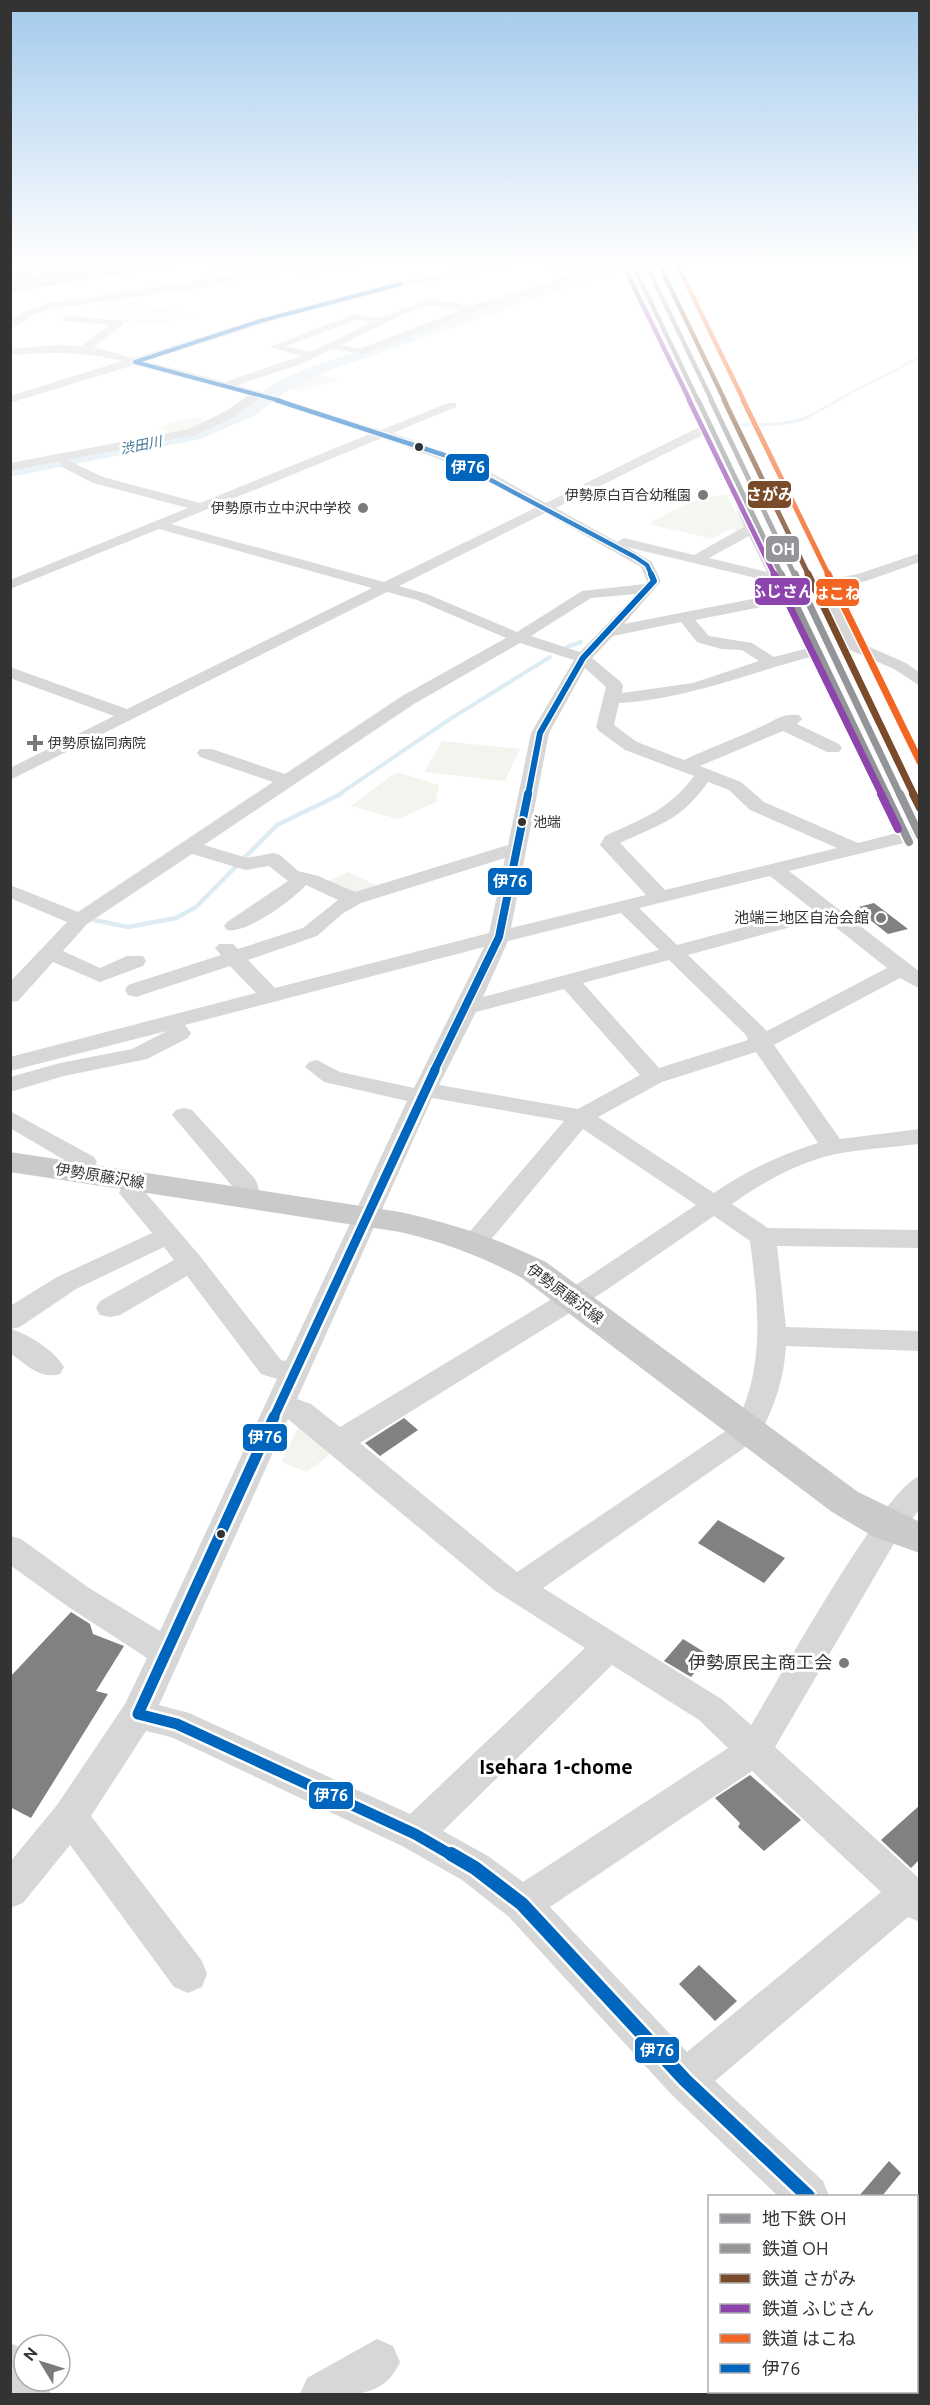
<svg xmlns="http://www.w3.org/2000/svg" width="930" height="2405" font-family="Ubuntu,'Noto Sans JP',sans-serif">
<style>
.green{fill:#f1f5ed}
.lines{fill:none;stroke-linecap:round;stroke-linejoin:round}
.stream-far3{stroke:#ddebf3;stroke-width:2}
.stream-far2{stroke:#ddebf3;stroke-width:3}
.stream-far1{stroke:#ddebf3;stroke-width:4}
.stream{stroke:#ddebf3;stroke-width:4.5}
.river{fill:#ddebf3;fill-rule:evenodd}
.building{fill:#818181}
.minor-tunnel{stroke:#d6d6d6;stroke-width:16;stroke-dasharray:16 8;stroke-linecap:butt}
.minor{fill:#d7d7d7;fill-rule:evenodd}
.major{fill:#cacaca;fill-rule:evenodd}
.highway{fill:#c4c4c4;fill-rule:evenodd}
.highway-bridge{stroke:#c4c4c4;stroke-width:14}
.bus-1-far6-casing{stroke:#fff;stroke-width:5}
.bus-1-far5-casing{stroke:#fff;stroke-width:7}
.bus-1-far4-casing{stroke:#fff;stroke-width:9}
.bus-1-far3-casing{stroke:#fff;stroke-width:11}
.bus-1-far2-casing{stroke:#fff;stroke-width:14}
.bus-1-far1-casing{stroke:#fff;stroke-width:16}
.bus-1-casing{stroke:#fff;stroke-width:19}
.bus-1-far6{stroke:#0065bd;stroke-width:4}
.bus-1-far5{stroke:#0065bd;stroke-width:4.5}
.bus-1-far4{stroke:#0065bd;stroke-width:6}
.bus-1-far3{stroke:#0065bd;stroke-width:8}
.bus-1-far2{stroke:#0065bd;stroke-width:9}
.bus-1-far1{stroke:#0065bd;stroke-width:11}
.bus-1{stroke:#0065bd;stroke-width:14}
.rail-1-far3-casing{stroke:#fff;stroke-width:6}
.rail-1-far2-casing{stroke:#fff;stroke-width:8}
.rail-1-far1-casing{stroke:#fff;stroke-width:10}
.rail-1-casing{stroke:#fff;stroke-width:12}
.rail-2-far3-casing{stroke:#fff;stroke-width:6}
.rail-2-far2-casing{stroke:#fff;stroke-width:8}
.rail-2-far1-casing{stroke:#fff;stroke-width:10}
.rail-2-casing{stroke:#fff;stroke-width:12}
.rail-3-far3-casing{stroke:#fff;stroke-width:6}
.rail-3-far2-casing{stroke:#fff;stroke-width:8}
.rail-3-far1-casing{stroke:#fff;stroke-width:10}
.rail-3-casing{stroke:#fff;stroke-width:12}
.rail-4-far2-casing{stroke:#fff;stroke-width:6}
.rail-4-far1-casing{stroke:#fff;stroke-width:8}
.rail-4-casing{stroke:#fff;stroke-width:10}
.rail-1-far3{stroke:#939598;stroke-width:4.5}
.rail-1-far2{stroke:#939598;stroke-width:5}
.rail-1-far1{stroke:#939598;stroke-width:7}
.rail-1{stroke:#939598;stroke-width:8}
.rail-2-far3{stroke:#7a4b2a;stroke-width:4.5}
.rail-2-far2{stroke:#7a4b2a;stroke-width:5}
.rail-2-far1{stroke:#7a4b2a;stroke-width:7}
.rail-2{stroke:#7a4b2a;stroke-width:8}
.rail-3-far3{stroke:#8e44ad;stroke-width:4.5}
.rail-3-far2{stroke:#8e44ad;stroke-width:5}
.rail-3-far1{stroke:#8e44ad;stroke-width:7}
.rail-3{stroke:#8e44ad;stroke-width:8}
.rail-4-far2{stroke:#f26522;stroke-width:4.5}
.rail-4-far1{stroke:#f26522;stroke-width:5}
.rail-4{stroke:#f26522;stroke-width:7}
.metro-1-far3-casing{stroke:#fff;stroke-width:6}
.metro-1-far2-casing{stroke:#fff;stroke-width:8}
.metro-1-far1-casing{stroke:#fff;stroke-width:10}
.metro-1-casing{stroke:#fff;stroke-width:12}
.metro-1-far3{stroke:#939598;stroke-width:4.5}
.metro-1-far2{stroke:#939598;stroke-width:5}
.metro-1-far1{stroke:#939598;stroke-width:7}
.metro-1{stroke:#939598;stroke-width:8}
.bus-dot{fill:#333;stroke:#fff;stroke-width:2}
.poi-dot{fill:#7a7a7a;stroke:#fff;stroke-width:2}
.labels{text-anchor:middle;stroke-width:6;stroke-linejoin:round;paint-order:stroke}
.far-water-label{font-size:14px;font-style:italic;fill:#3f7597;stroke:#fff}
.far-poi-label{font-size:14px;fill:#333;stroke:#fff;text-anchor:end}
.bus-label{font-size:14px;fill:#333;stroke:#fff;text-anchor:start}
.poi-label{font-size:15px;fill:#333;stroke:#fff;text-anchor:end}
.street-label{font-size:15px;fill:#333;stroke:#fff}
.near-poi-label{font-size:18px;fill:#333;stroke:#fff;text-anchor:end}
.near-neighbourhood-label{font-size:20px;font-weight:bold;fill:#000;stroke:#fff}
.line-badge{stroke:#fff;stroke-width:2}
.badge-label{font-size:16px;text-anchor:middle;font-weight:bold;fill:#fff}
</style>
<rect width="100%" height="100%" fill="#fff"/>
<path class="green" d="M121,300l73,15 -38,10 -46,-5 4,-5 -15,-1 5,-8z
M317,374l23,5 -41,13 -13,-3z
M195,417l11,5 -32,12 -15,-5 4,-1 -3,-2z
M727,495l8,17 7,2 5,13 -7,4 -9,-2 -19,10 -64,-15c27,-15 49,-28 79,-29z
M442,741l78,8 -15,32 -81,-9z
M400,773l39,12 -3,17 -38,17 -47,-13 43,-32z
M349,872l30,15 -27,6 -32,-13h11z
M302,1420l36,28 -31,24 -26,-10z"/>
<g class="lines">
<path class="stream-far3" d="M836,401l84,-44"/>
<path class="stream-far2" d="M733,425l47,-1 21,-4 38,-20"/>
<path class="stream-far1" d="M567,647l14,-5
M338,795l112,-76 100,-62"/>
<path class="stream" d="M94,920l34,7 48,-9 20,-11 81,-82 64,-31"/>
<path class="river" d="M619,262h21l-318,111 -34,17 -33,25 -54,24 -191,38v-12l180,-34 53,-24 33,-25 34,-15 95,-31 98,-37z"/>
</g>
<path class="building" d="M874,903l34,26 -20,5 -33,-26z
M404,1418l14,12 -38,26 -15,-13z
M718,1520l67,38 -21,25 -66,-40z
M71,1612l19,12 3,10 31,12 -28,45 12,3 -77,124 -21,-11v-130z
M683,1639l26,16 -18,22 -27,-16z
M750,1775l51,45 -37,31 -26,-24 2,-4 -25,-25z
M920,1805v54l-9,9 -30,-28z
M699,1965l38,36 -22,20 -36,-37z
M889,2161l12,12 -19,23h-23z"/>
<g class="lines">
<path class="minor-tunnel" d="M796,593h19"/>
<path class="minor" d="M197,262h15l34,11 56,-11h20l-116,25 -156,22 -15,5 -25,15v-8l17,-11 21,-7 188,-28z
M345,262l16,1 -61,13 -5,-3z
M503,262h21l-122,25 -123,32 -133,42 79,21 76,-26 -32,-9 86,-33 24,4 51,-19 42,7 101,-32 -38,-12h16l35,10v4l-98,31 -124,47 -32,-5 -31,15 -63,21 143,45 67,-27h8v4l-63,26 79,29 74,41 161,-80h8v6l-159,79 61,34 7,-4 70,17 50,-28 -23,-61 6,-4 5,1 25,62 38,72 -8,5 -92,18 14,16 43,7 22,14 38,-10 8,5 -2,3c-67,17 -129,44 -199,48l-5,22 23,17 47,18c31,-15 63,-25 92,-41 7,-4 16,-5 23,-4l3,4 -5,5 42,20 3,4 -3,4h-12l-44,-21 -83,35 41,16 23,20 94,41 62,-16v12l-131,32 131,101v17l-20,-11 -126,67 66,94 80,-10v15c-28,3 -57,5 -84,10 -38,8 -73,28 -104,50l36,24 152,2v18l-143,-2 9,81 134,4v20l-134,-5c-2,34 -12,63 -29,93l-214,149 180,112 28,25c26,-42 134,-239 169,-249v33l-21,26 -124,212 145,132v43l-12,-5 -193,164 108,100 6,15h-51l-107,-102 -162,-177 -47,-37 -60,-34 -231,-109 -25,-6 -55,85 111,145 5,13 -5,13 -14,6 -14,-6 -104,-142 -47,58 -13,5v-46l47,-57 68,-101 22,-46 -80,-52 -57,-41v-29l11,3 68,49 71,43 117,-252 -16,-5 -74,-98 -67,39 -10,2 -10,-2 -4,-7 4,-7 74,-41 -10,-13 -88,42 -56,38 -9,2c17,5 44,22 53,38l-4,7c-20,6 -34,-10 -50,-21v-47l47,-29 95,-44 -33,-40 9,-18 9,-2 9,2 4,6 -5,11 55,64 81,104 5,1 121,-260 -83,-19 -19,-15 4,-5 8,-2 23,12 74,16 70,-141 -299,78 6,8 -3,5 -41,21 -83,17 -54,16v-15l50,-14 72,-14 35,-18 -157,40v-14l246,-64 -26,-27 -94,31 -8,-2 -3,-5 3,-5 93,-30 -6,-7 4,-4h14l5,5 65,-21 35,-28 -32,-15c-12,14 -61,50 -79,45l-3,-4 3,-4 61,-41 -19,-15 -23,4 -54,-16 -105,70 -24,27 37,17 27,-12h16l3,5 -3,5 -43,16 -47,-20 -35,39 -8,1v-20l57,-60 -57,-24v-13l68,27 195,-130 -73,-25 -3,-4 3,-4h12l73,25 117,-78 104,-58 -89,-38 -30,-8 -377,188v-12l104,-52 -104,-38v-11l117,42 245,-121 -213,-59 -149,60v-9l178,-72 -95,-25 -33,-17v-5l-50,10v-8l179,-34 37,-18 23,-16 -115,-30 -124,38v-7l112,-35c-39,-10 -72,-9 -112,-6v-6l46,-4 25,1 28,-21 -45,-4 -1,-2 5,-3 55,5v4l-30,22 40,11 138,-43 127,-33zM431,305l30,5 -102,39 -18,-4 63,-31zM356,320l16,2 -62,30 -24,-6zM259,398l111,36 -170,69 -97,-26 -36,-17 129,-25 38,-18zM382,438l80,30 73,40 -151,74 -213,-58zM545,513l96,54 6,14 -2,3 -63,7 -65,41 -90,-38 -28,-8zM749,536l18,36 -58,-14zM627,547l145,35 6,12 -154,30 37,-43 -9,-19zM636,594l-56,58 -49,-16 60,-38zM681,622l16,20 24,7 21,1 17,11 -66,22 -71,10 1,-7 -2,-4 -29,-24 21,-22zM520,643l54,17 -43,73 -23,112 -153,47 -37,-16 -20,-5 -18,-16 -7,-2 -26,5 -43,-13 210,-141zM585,668l21,19 -10,40 3,4 26,19 69,26c-26,35 -51,42 -89,60l-5,9 46,50 -135,33 38,-195zM708,782l21,8 21,20 87,38 -172,42 -45,-47c41,-19 61,-23 88,-61zM505,858l-16,75 -214,55 -27,-28 69,-24 25,-22 19,-11zM770,876l42,33 -135,36 -38,-37zM621,913l38,37 -176,47 25,-56zM824,918l63,50 -120,63 -79,-76zM669,960l77,75 2,5 -89,28 -76,-85zM564,989l76,86 -62,34 -139,-24 37,-73zM756,1052l62,91c-38,12 -71,27 -104,50l-116,-76 64,-35zM432,1098l132,23 -98,115 -4,6 4,6 9,3 9,-3 99,-119 113,76 -111,74 -245,148 -29,-23 -14,-5zM714,1216l36,25c8,63 16,124 -14,183l-219,148 -157,-129 245,-152zM288,1419l206,171 91,58 -175,166 -221,-101 -30,-8zM612,1665l87,55 29,28 -205,134 -35,-26 -45,-25zM752,1771l129,121 -194,160 -137,-145z
M920,553v9l-54,19 -32,6v6l22,48 50,22 14,10v13l-26,-17 -51,-22 -23,-54 2,-12 36,-7z
M184,1108l8,2 63,69c5,8 6,18 1,26l-9,2 -9,-2 -4,-6 -1,-12 -61,-72 4,-5z
M10,1111l84,46 3,5 -10,16 -9,2 -9,-2 -3,-6 5,-8 -61,-36z
M916,2278l4,1v67l-4,1z
M377,2339l16,7 7,16c-18,42 -62,32 -100,32l7,-16z
M10,2343l14,6v32h22l5,13h-41z
M794,2392h49l-1,2h-49z"/>
<path class="major" d="M10,1152l390,60c51,11 99,27 146,50l312,230 62,30v31l-46,-16 -42,-25 -310,-234c-39,-21 -79,-36 -122,-46l-390,-60z"/>
<path class="highway" d="M35,262h14l-39,25v-10z
M149,262h29l-6,4 -60,10 -6,-4 6,-4z"/>
<path class="highway-bridge" d="M10,285l140,-23"/>
<g class="bus-1-far6-casing">
<path id="bus-1-far6" d="M135,362l146,39
M135,362l125,-41 141,-37"/>
</g>
<g class="bus-1-far5-casing">
<path id="bus-1-far5" d="M276,400l168,55 191,102 12,8 5,11"/>
</g>
<g class="bus-1-far4-casing">
<path id="bus-1-far4" d="M528,795l12,-62 43,-75 71,-77 -3,-7"/>
</g>
<g class="bus-1-far3-casing">
<path id="bus-1-far3" d="M434,1071l65,-134 29,-143"/>
</g>
<g class="bus-1-far2-casing">
<path id="bus-1-far2" d="M273,1419l162,-349"/>
</g>
<g class="bus-1-far1-casing">
<path id="bus-1-far1" d="M138,1714l136,-297
M138,1714l39,10 238,110 38,22"/>
</g>
<g class="bus-1-casing">
<path id="bus-1" d="M451,1854l24,14 47,36 163,176 123,116"/>
</g>
<use href="#bus-1-far6" class="bus-1-far6"/>
<use href="#bus-1-far5" class="bus-1-far5"/>
<use href="#bus-1-far4" class="bus-1-far4"/>
<use href="#bus-1-far3" class="bus-1-far3"/>
<use href="#bus-1-far2" class="bus-1-far2"/>
<use href="#bus-1-far1" class="bus-1-far1"/>
<use href="#bus-1" class="bus-1"/>
<g class="rail-1-far3-casing">
<path id="rail-1-far3" d="M634,267l64,134"/>
</g>
<g class="rail-1-far2-casing">
<path id="rail-1-far2" d="M698,400l84,176"/>
</g>
<g class="rail-1-far1-casing">
<path id="rail-1-far1" d="M781,574l106,221"/>
</g>
<g class="rail-1-casing">
<path id="rail-1" d="M886,794l23,48"/>
</g>
<g class="rail-2-far3-casing">
<path id="rail-2-far3" d="M658,262l67,139"/>
</g>
<g class="rail-2-far2-casing">
<path id="rail-2-far2" d="M724,400l85,176"/>
</g>
<g class="rail-2-far1-casing">
<path id="rail-2-far1" d="M808,574l106,221"/>
</g>
<g class="rail-2-casing">
<path id="rail-2" d="M913,794l7,14"/>
</g>
<g class="rail-3-far3-casing">
<path id="rail-3-far3" d="M627,273l63,128"/>
</g>
<g class="rail-3-far2-casing">
<path id="rail-3-far2" d="M689,400l86,176"/>
</g>
<g class="rail-3-far1-casing">
<path id="rail-3-far1" d="M774,574l108,221"/>
</g>
<g class="rail-3-casing">
<path id="rail-3" d="M881,794l17,35"/>
</g>
<g class="rail-4-far2-casing">
<path id="rail-4-far2" d="M676,262l68,139"/>
</g>
<g class="rail-4-far1-casing">
<path id="rail-4-far1" d="M743,400l86,176"/>
</g>
<g class="rail-4-casing">
<path id="rail-4" d="M828,574l92,188"/>
</g>
<use href="#rail-1-far3" class="rail-1-far3"/>
<use href="#rail-1-far2" class="rail-1-far2"/>
<use href="#rail-1-far1" class="rail-1-far1"/>
<use href="#rail-1" class="rail-1"/>
<use href="#rail-2-far3" class="rail-2-far3"/>
<use href="#rail-2-far2" class="rail-2-far2"/>
<use href="#rail-2-far1" class="rail-2-far1"/>
<use href="#rail-2" class="rail-2"/>
<use href="#rail-3-far3" class="rail-3-far3"/>
<use href="#rail-3-far2" class="rail-3-far2"/>
<use href="#rail-3-far1" class="rail-3-far1"/>
<use href="#rail-3" class="rail-3"/>
<use href="#rail-4-far2" class="rail-4-far2"/>
<use href="#rail-4-far1" class="rail-4-far1"/>
<use href="#rail-4" class="rail-4"/>
<g class="metro-1-far3-casing">
<path id="metro-1-far3" d="M645,262l67,139"/>
</g>
<g class="metro-1-far2-casing">
<path id="metro-1-far2" d="M711,400l84,176"/>
</g>
<g class="metro-1-far1-casing">
<path id="metro-1-far1" d="M795,574l105,221"/>
</g>
<g class="metro-1-casing">
<path id="metro-1" d="M900,794l20,42"/>
</g>
<use href="#metro-1-far3" class="metro-1-far3"/>
<use href="#metro-1-far2" class="metro-1-far2"/>
<use href="#metro-1-far1" class="metro-1-far1"/>
<use href="#metro-1" class="metro-1"/>
</g>
<linearGradient id="sky" x2="0" y2="1"><stop stop-color="#a3caec"/><stop offset="0.44" stop-color="#fff"/><stop offset="1" stop-color="#fff" stop-opacity="0"/></linearGradient>
<rect width="930" height="599" fill="url(#sky)"/>
<g class="bus-dot">
<circle cx="419" cy="447" r="5"/>
<circle cx="522" cy="822" r="5"/>
<circle cx="221" cy="1534" r="5"/>
</g>
<g class="poi-dot">
<circle cx="703" cy="495" r="6"/>
<circle cx="363" cy="508" r="6"/>
<path d="M32 734h6v6h6v6h-6v6h-6v-6h-6v-6h6z"/>
<circle cx="881" cy="918" r="6"/>
<circle cx="844" cy="1663" r="6"/>
</g>
<g class="labels">
<g class="far-water-label">
<text transform="translate(141 445) rotate(-11)" y="5">渋田川</text>
</g>
<g class="far-poi-label">
<text x="691" y="500">伊勢原白百合幼稚園</text>
<text x="351" y="513">伊勢原市立中沢中学校</text>
<text x="48" y="748" text-anchor="start">伊勢原協同病院</text>
</g>
<g class="bus-label">
<text x="533" y="827">池端</text>
</g>
<g class="poi-label">
<text x="869" y="923">池端三地区自治会館</text>
</g>
<g class="street-label">
<text transform="translate(100 1176) rotate(9)" y="5">伊勢原藤沢線</text>
<text transform="translate(565 1294) rotate(36)" y="5">伊勢原藤沢線</text>
</g>
<g class="near-poi-label">
<text x="832" y="1669">伊勢原民主商工会</text>
</g>
<g class="near-neighbourhood-label">
<text x="556" y="1774">Isehara 1-chome</text>
</g>
</g>
<g class="line-badge">
<rect x="445" y="453" width="45" height="29" rx="6" fill="#0065bd"/>
<rect x="747" y="480" width="45" height="29" rx="6" fill="#7a4b2a"/>
<rect x="765" y="535" width="35" height="28" rx="6" fill="#939598"/>
<rect x="754" y="577" width="57" height="29" rx="6" fill="#8e44ad"/>
<rect x="815" y="578" width="45" height="29" rx="6" fill="#f26522"/>
<rect x="487" y="867" width="46" height="29" rx="6" fill="#0065bd"/>
<rect x="242" y="1423" width="46" height="29" rx="6" fill="#0065bd"/>
<rect x="308" y="1781" width="46" height="29" rx="6" fill="#0065bd"/>
<rect x="634" y="2036" width="46" height="28" rx="6" fill="#0065bd"/>
</g>
<g class="badge-label">
<text x="468" y="473">伊76</text>
<text x="770" y="500">さがみ</text>
<text x="783" y="555">OH</text>
<text x="782" y="597">ふじさん</text>
<text x="837" y="599">はこね</text>
<text x="510" y="887">伊76</text>
<text x="265" y="1443">伊76</text>
<text x="331" y="1801">伊76</text>
<text x="657" y="2056">伊76</text>
</g>
<rect width="930" height="2405" fill="none" stroke="#333333" stroke-width="24"/>
<rect x="708" y="2195" width="210" height="198" fill="#ffffff" stroke="#adadad" stroke-width="1.5"/>
<rect x="720" y="2214" width="30" height="9" fill="#939598" stroke="#adadad" stroke-width="1.5"/>
<text x="762" y="2225" font-size="18" fill="#333333">地下鉄 OH</text>
<rect x="720" y="2244" width="30" height="9" fill="#939598" stroke="#adadad" stroke-width="1.5"/>
<text x="762" y="2255" font-size="18" fill="#333333">鉄道 OH</text>
<rect x="720" y="2274" width="30" height="9" fill="#7a4b2a" stroke="#adadad" stroke-width="1.5"/>
<text x="762" y="2285" font-size="18" fill="#333333">鉄道 さがみ</text>
<rect x="720" y="2304" width="30" height="9" fill="#8e44ad" stroke="#adadad" stroke-width="1.5"/>
<text x="762" y="2315" font-size="18" fill="#333333">鉄道 ふじさん</text>
<rect x="720" y="2334" width="30" height="9" fill="#f26522" stroke="#adadad" stroke-width="1.5"/>
<text x="762" y="2345" font-size="18" fill="#333333">鉄道 はこね</text>
<rect x="720" y="2364" width="30" height="9" fill="#0065bd" stroke="#adadad" stroke-width="1.5"/>
<text x="762" y="2375" font-size="18" fill="#333333">伊76</text>
<g transform="translate(42 2363) rotate(308)"><circle r="28" fill="#ffffff" stroke="#adadad" stroke-width="1.5"/>
<path d="M0-4.5L10 22L0 15L-10 22Z" fill="#7a7a7a"/>
<text y="-9" font-size="16" font-weight="bold" text-anchor="middle" fill="#333333">N</text>
</g>
</svg>
